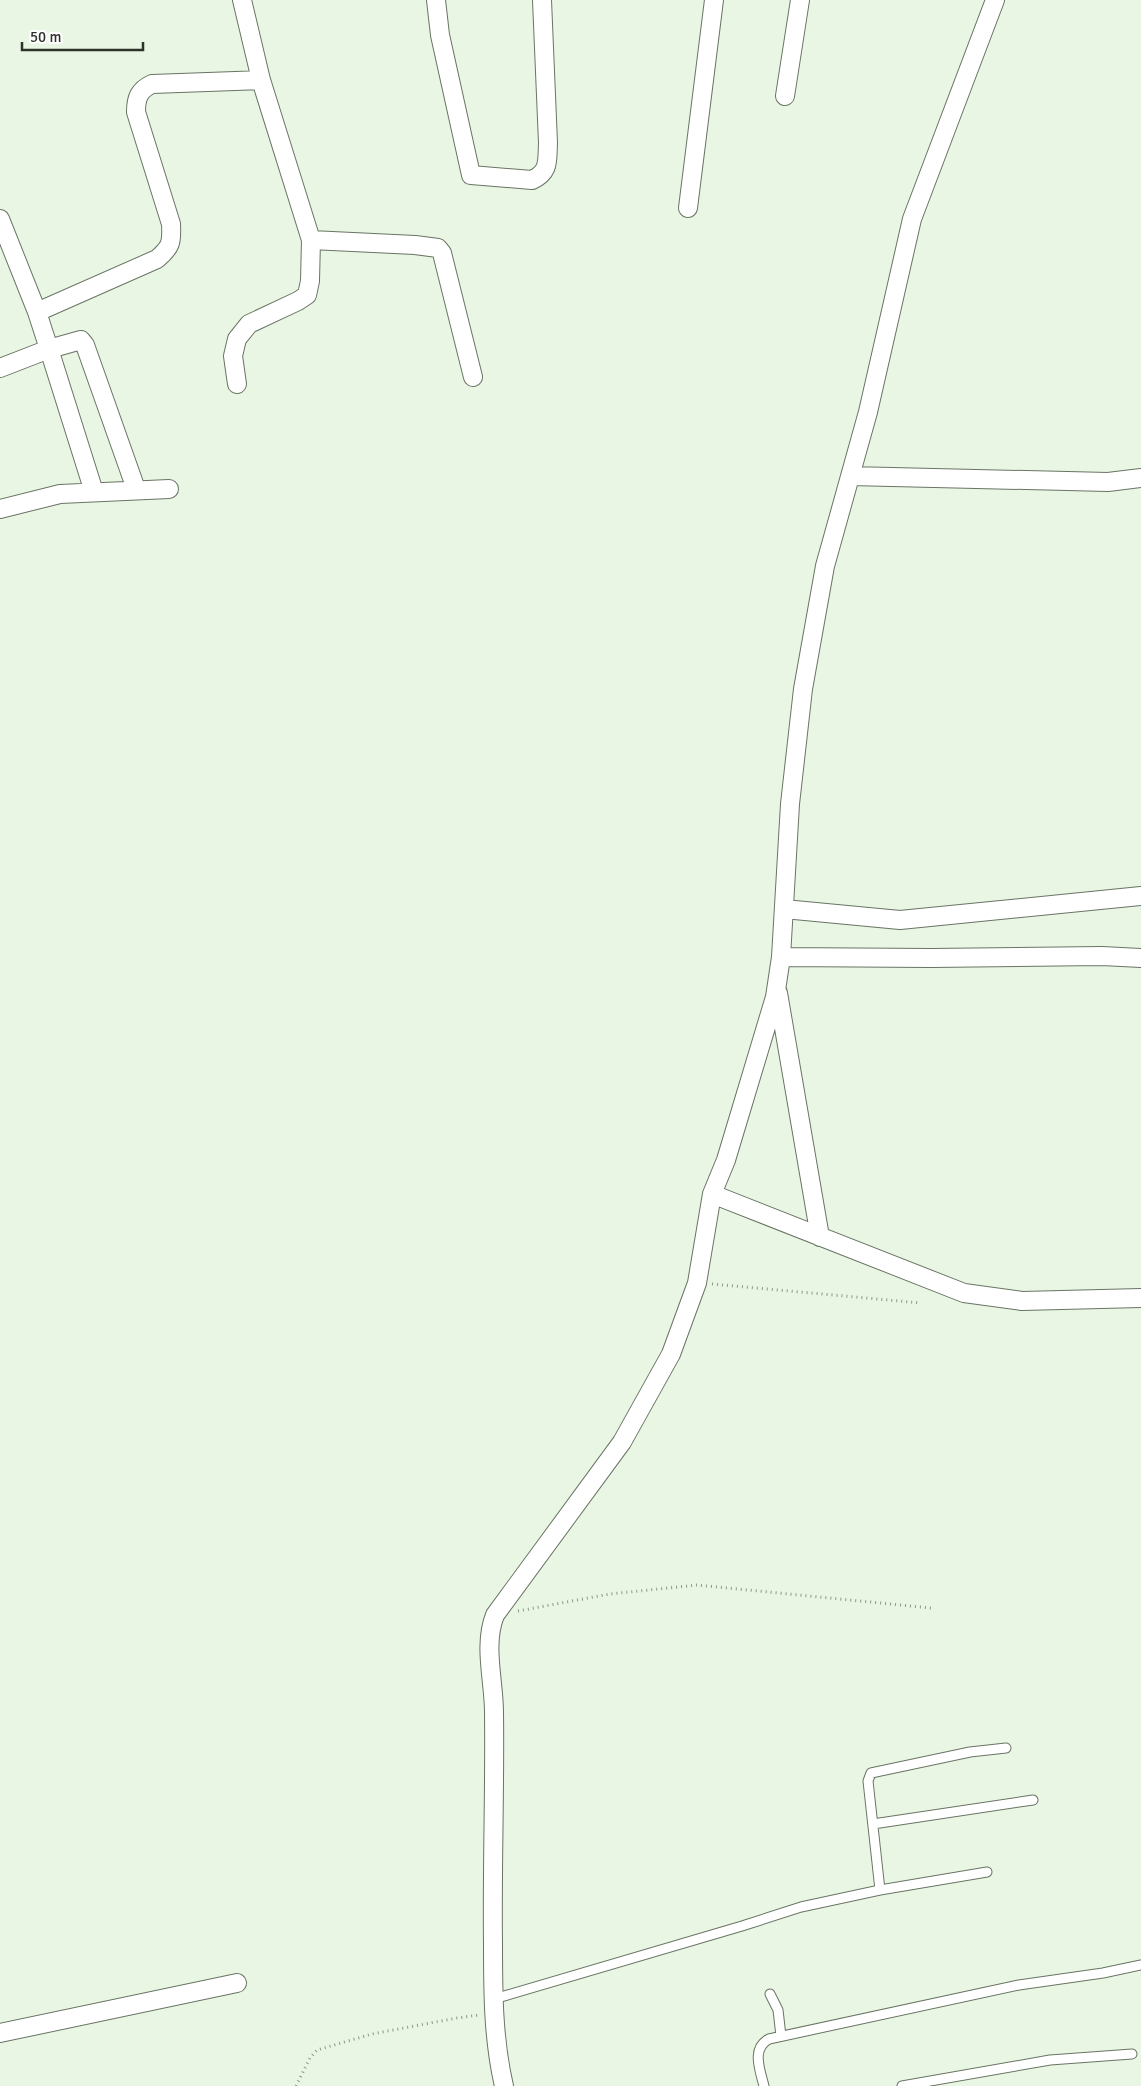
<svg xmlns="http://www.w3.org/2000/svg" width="1141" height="2086" font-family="Signika,sans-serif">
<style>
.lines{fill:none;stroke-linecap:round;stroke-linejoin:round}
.service-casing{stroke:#697464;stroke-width:11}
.minor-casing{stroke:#697464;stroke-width:20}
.path{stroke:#8e968a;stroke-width:3;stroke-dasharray:1 4;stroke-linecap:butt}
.service{stroke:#fff;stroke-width:9}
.minor{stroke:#fff;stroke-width:18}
</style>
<rect width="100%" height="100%" fill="#eaf6e4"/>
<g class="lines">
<g class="service-casing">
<path id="service" d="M873,1824l160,-24
M880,1890l-12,-109 3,-8 99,-21 36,-4
M770,1994l8,16 3,26
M494,1999l248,-73 59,-19 79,-17 107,-18
M764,2086c-4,-16 -13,-38 5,-47l250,-54 84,-12 38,-8
M902,2086l148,-26 82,-6"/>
</g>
<g class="minor-casing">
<path id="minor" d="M436,0l4,35 31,140 61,5c18,-8 15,-20 16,-37l-6,-143
M785,96l15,-96
M688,208l26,-208
M0,219l37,93 12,37 -49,19
M311,240l104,5 23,3 4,5 31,124
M37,312l120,-53c14,-12 15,-16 14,-35l-35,-112c0,-14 3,-22 16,-28l109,-4
M237,384l-4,-28 4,-17 12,-15 49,-23 9,-6 3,-14 1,-41 -50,-160 -19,-80
M850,476l258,6 33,-4
M94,492l-45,-143 32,-9 4,5 51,144
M0,509l60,-15 109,-5
M784,909l116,11 241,-24
M781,957l150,1 171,-2 39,2
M778,993l42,244
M712,1194l252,99 58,8 119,-3
M0,2033l237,-50
M504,2086c-11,-47 -11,-95 -11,-143 -1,-77 2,-154 1,-231 0,-31 -11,-67 1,-97l127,-173 49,-88 26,-71 15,-89 14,-34 49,-163 6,-40 9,-153 13,-115 22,-123 43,-154 44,-193 83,-219"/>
</g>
<path class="path" d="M712,1284l209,19
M518,1611l92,-17 87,-9 234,23
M296,2086l14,-28 7,-8 55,-16 85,-16 22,-3"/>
<use href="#service" class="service"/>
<use href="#minor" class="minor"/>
</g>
<path d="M22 42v8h121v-8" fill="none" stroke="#2d322b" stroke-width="2.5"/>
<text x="30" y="42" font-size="15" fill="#2d322b" stroke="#ffffff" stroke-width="4" paint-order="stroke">50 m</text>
</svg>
